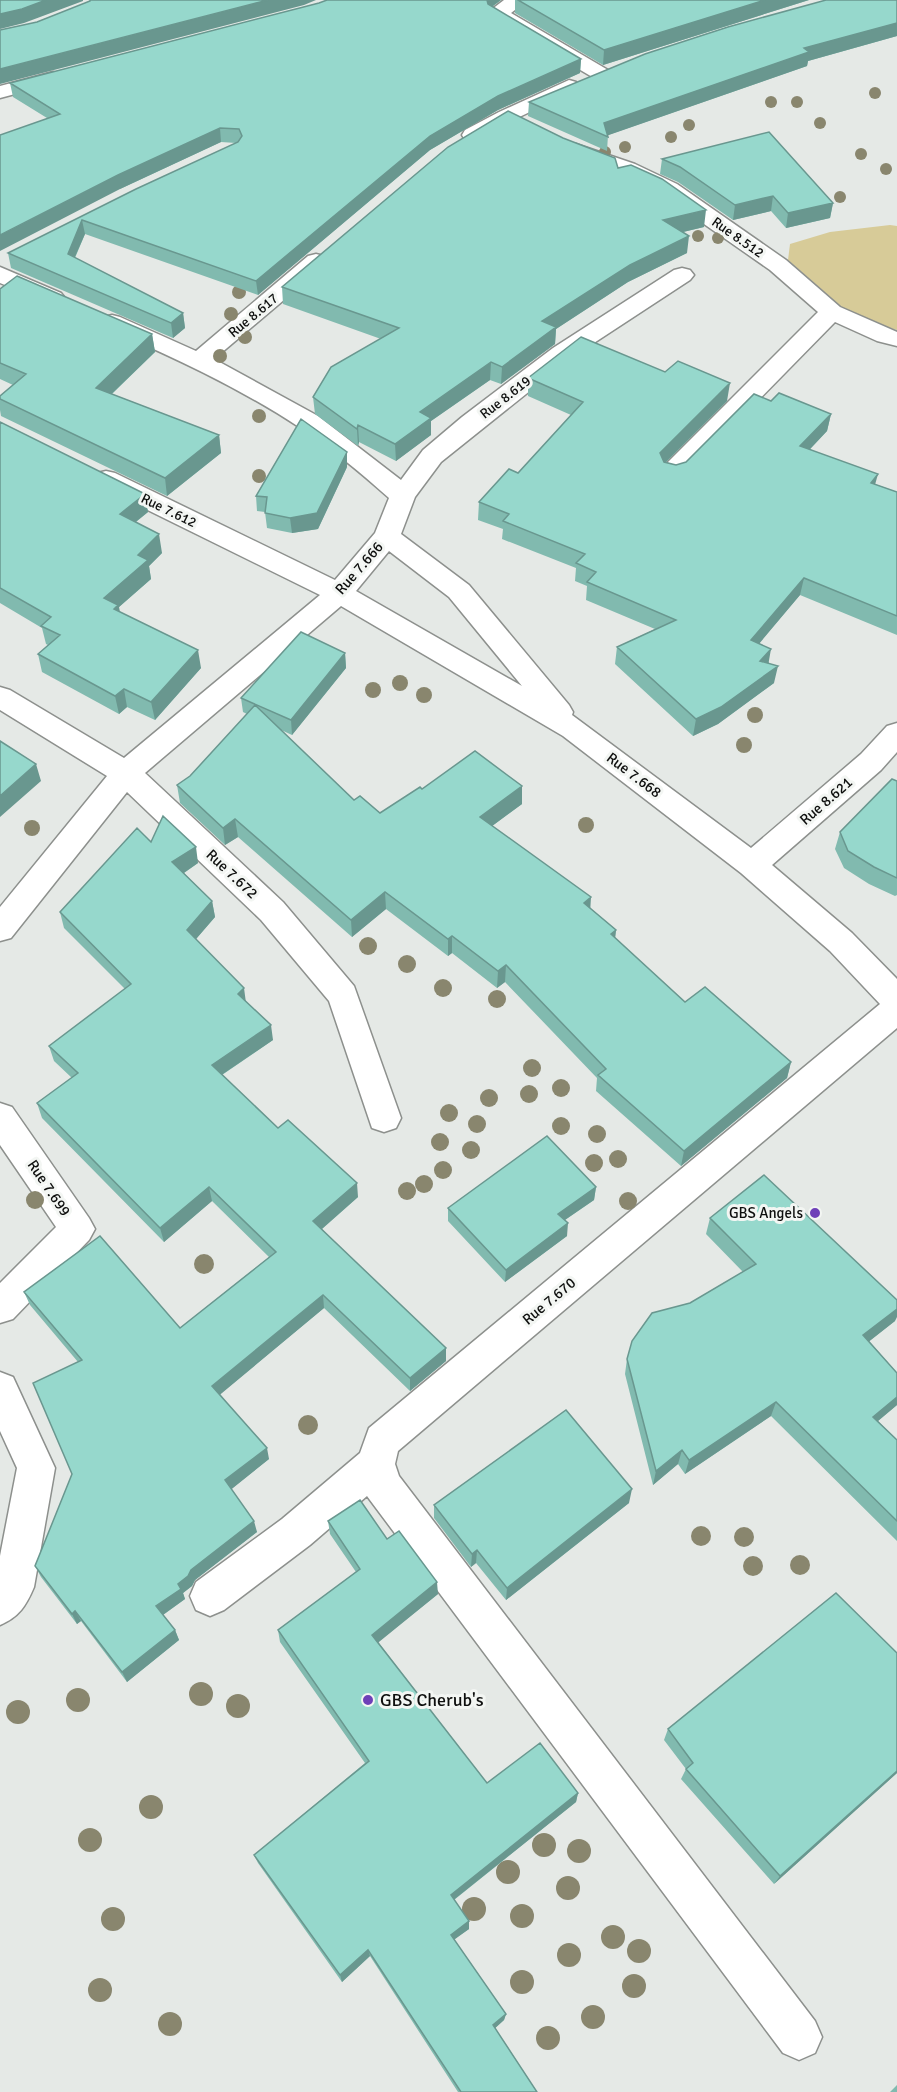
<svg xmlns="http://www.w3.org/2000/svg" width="897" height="2092" font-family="Signika,sans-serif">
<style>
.green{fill:#d7cb98}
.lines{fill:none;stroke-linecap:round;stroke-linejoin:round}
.street-casing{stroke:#8d908d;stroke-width:3}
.street{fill:#fff;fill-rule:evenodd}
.tree{fill:#89866e}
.wall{fill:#81baaf}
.shaded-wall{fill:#69978f}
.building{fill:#96d8cc;stroke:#69978f;stroke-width:1.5}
.poi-dot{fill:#6e40b8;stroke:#f3f6f3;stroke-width:2}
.labels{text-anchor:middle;stroke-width:6;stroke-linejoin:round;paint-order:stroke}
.far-street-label{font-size:14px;fill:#0e0f0e;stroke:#f3f6f3}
.street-label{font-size:15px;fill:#0e0f0e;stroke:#f3f6f3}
.poi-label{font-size:15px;fill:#0e0f0e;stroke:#f3f6f3;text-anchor:end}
.near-poi-label{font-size:18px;fill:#0e0f0e;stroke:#f3f6f3;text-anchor:start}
</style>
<rect width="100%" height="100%" fill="#e5e9e6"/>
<path class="green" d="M890,225l7,1v104l-44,-13 -65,-57 2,-16 40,-12z"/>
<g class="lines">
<g class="street-casing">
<path id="street" d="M504,0h24l-17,13 97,57 3,4 -3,4 -7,2 -7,-2 -104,-61 -3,-4z
M53,72l7,2 3,4 -3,4 -60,16v-12z
M569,80l7,2 3,4 -3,4 -63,30 -32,20 -8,1 -8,-1 -3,-5 3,-5 34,-18z
M576,144l59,20 42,20 109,76 54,47 57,25v14l-20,-5 -42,-19 -153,156 -9,2 -9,-2 -4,-6 4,-6 154,-154 -48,-42 -109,-76 -42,-20 -51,-19 -3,-5 3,-5z
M316,254l8,2 3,5 -3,5 -110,93 104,57 83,64 22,-30 39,-33 91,-69 121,-78 8,-2 8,2 4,5 -4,5 -119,78 -130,104 -26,35 -14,37 68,51 100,120 4,7 -1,3 179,133 110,-94 26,-28 10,-3v29l-16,18 -109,95 80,68 45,46v49l-499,423 -3,13 4,12 416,545 7,16 -7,16 -16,7 -16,-7 -416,-557 -57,49 -86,65 -14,6 -14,-6 -6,-14 6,-14 86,-63 78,-66 9,-25 511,-424 -50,-53 -89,-78 -178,-137 -222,-130 -196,167 138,129 71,84 47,132 -5,10 -12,4 -12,-4 -43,-127 -68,-81 -134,-128 -116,146 -11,3v-34l107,-131 -107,-66v-23l10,3 114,68 196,-163 -223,-110 -4,-6 4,-6 9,-2 9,2 220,107 40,-47 14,-35c-28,-25 -58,-50 -90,-71 -61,-40 -128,-71 -195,-100l-4,-5 4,-5 8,-2 8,2 76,34 112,-95zM389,551l60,46 73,89 -166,-95z
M0,267l61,26 4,5 -4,5 -8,2 -53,-22z
M0,1103l12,4 77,111 6,11 -6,11 -76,79 -13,4v-40l56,-56 -56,-82z
M0,1372l13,5 42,91 -21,119c-8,19 -15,30 -34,38v-69l17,-88 -17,-37z"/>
</g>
<use href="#street" class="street"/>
</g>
<g class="tree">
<circle cx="875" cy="93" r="6"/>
<circle cx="771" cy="102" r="6"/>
<circle cx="797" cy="102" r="6"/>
<circle cx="820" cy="123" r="6"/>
<circle cx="689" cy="125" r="6"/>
<circle cx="671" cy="137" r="6"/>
<circle cx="625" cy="147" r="6"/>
<circle cx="605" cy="152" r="6"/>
<circle cx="861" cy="154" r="6"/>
<circle cx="886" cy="169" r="6"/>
<circle cx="840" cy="197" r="6"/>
<circle cx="698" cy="236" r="6"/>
<circle cx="718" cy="238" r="6"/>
<circle cx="239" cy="292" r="7"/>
<circle cx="231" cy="314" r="7"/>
<circle cx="245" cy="337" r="7"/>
<circle cx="220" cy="356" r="7"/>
<circle cx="259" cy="416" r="7"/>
<circle cx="259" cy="476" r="7"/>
<circle cx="400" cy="683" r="8"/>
<circle cx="373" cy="690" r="8"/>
<circle cx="424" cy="695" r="8"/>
<circle cx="755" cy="715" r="8"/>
<circle cx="744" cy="745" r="8"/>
<circle cx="586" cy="825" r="8"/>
<circle cx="32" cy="828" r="8"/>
<circle cx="368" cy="946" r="9"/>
<circle cx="407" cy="964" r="9"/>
<circle cx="443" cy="988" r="9"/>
<circle cx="497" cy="999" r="9"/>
<circle cx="532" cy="1068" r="9"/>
<circle cx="561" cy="1088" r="9"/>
<circle cx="529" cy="1094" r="9"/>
<circle cx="489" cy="1098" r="9"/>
<circle cx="449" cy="1113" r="9"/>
<circle cx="477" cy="1124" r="9"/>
<circle cx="561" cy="1126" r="9"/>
<circle cx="597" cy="1134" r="9"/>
<circle cx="440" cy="1142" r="9"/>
<circle cx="471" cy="1150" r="9"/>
<circle cx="618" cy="1159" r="9"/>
<circle cx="594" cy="1163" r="9"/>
<circle cx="443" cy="1170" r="9"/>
<circle cx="424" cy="1184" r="9"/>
<circle cx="407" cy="1191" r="9"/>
<circle cx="35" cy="1200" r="9"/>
<circle cx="628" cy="1201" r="9"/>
<circle cx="204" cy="1264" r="10"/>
<circle cx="308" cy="1425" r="10"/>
<circle cx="701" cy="1536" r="10"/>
<circle cx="744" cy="1537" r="10"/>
<circle cx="800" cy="1565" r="10"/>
<circle cx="753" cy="1566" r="10"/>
<circle cx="201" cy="1694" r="12"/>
<circle cx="78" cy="1700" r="12"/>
<circle cx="238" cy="1706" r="12"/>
<circle cx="18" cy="1712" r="12"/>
<circle cx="151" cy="1807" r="12"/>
<circle cx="90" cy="1840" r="12"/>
<circle cx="544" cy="1845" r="12"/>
<circle cx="579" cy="1851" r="12"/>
<circle cx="508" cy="1872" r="12"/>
<circle cx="568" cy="1888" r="12"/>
<circle cx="474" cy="1909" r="12"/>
<circle cx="522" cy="1916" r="12"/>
<circle cx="113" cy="1919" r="12"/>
<circle cx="613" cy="1937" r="12"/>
<circle cx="639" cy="1951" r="12"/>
<circle cx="569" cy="1955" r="12"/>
<circle cx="522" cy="1982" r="12"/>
<circle cx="634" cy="1986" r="12"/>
<circle cx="100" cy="1990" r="12"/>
<circle cx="593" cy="2017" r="12"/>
<circle cx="170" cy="2024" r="12"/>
<circle cx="548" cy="2038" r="12"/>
</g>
<path class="wall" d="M327,0h174l-9,7 89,52 -1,14 -82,37 -68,40 -172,145 -173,-61 -10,24 108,55 2,15 -12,10 -162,-70 -3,-15 228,-110 -15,-1 -101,47 -73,-71 -34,-21 -3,-14 309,-80z
M515,0h294l-206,65 -88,-52z
M897,0v36l-89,25 -1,5 -199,69 -1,16 -79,-35 1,-14z
M662,159l171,44 -3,15 -44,10 -15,-17 -38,9 -55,-38 -18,-8z
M618,168l86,59 -21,5 4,21 -59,29 -72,47 -1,15 -54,40 -11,-4 -59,41v14l-35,26 -37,-19 -1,4 -43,-32 -2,-17 68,-58 -98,-35 -1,-17z
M0,289l152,45 3,18 -43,42 107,41 2,18 -54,43 -166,-80 -1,-6v-14l13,-11 -13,-6z
M528,378l199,23 -61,61 10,3 10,-3 85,-61 60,13 -4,17 -17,18 65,35 22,8v143l-97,-40 -41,48 10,20 5,20 -56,41 -25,12 -78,-72 2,-17 38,-18 -69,-29 1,-14 -12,-5 1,-13 -74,-29 1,-10 -25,-9 1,-18 39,-29 53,-58 -43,-19z
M0,422l145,72 3,18 -12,10 26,31 -13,13 2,13 -32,28v4l82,57 -46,52 -28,-13 -8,7 -77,-42 -4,-18 10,-9 -2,-1 -4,-16 -42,-25z
M347,467l-29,62 -26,4 -25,-5 -2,-16 -8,-1 -1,-15z
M345,653l1,15 -54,67 -13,-6 75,71 26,13 42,-24 100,15 -30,22 124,104 -1,8 70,64 106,60 -4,16 -106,88 -85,-75 1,-13 -92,-96 -8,6 -45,-35 -4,3 -62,-47 -34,28 -114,-100 -13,8 -45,-42 -3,-18 13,-9 57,-62 -4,-2 -2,-14z
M897,781v114l-2,1 -26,-12 -25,-16 -9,-19 5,-17z
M151,842l47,21 -14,10 28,28 3,16 -19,22 50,62 27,39 -51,35 56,53 80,69 -36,32 124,132 -36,30 -86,-83 -104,86 49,65 -38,30 26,43 -62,48 -3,6 -9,7 2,6 -22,16 12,15 4,10 -52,42 -46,-61 -4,3 -36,-47 -6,-11 37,-92 6,-112 -48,-57 -6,-13 156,36 89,-71 -57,-56 -48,41 -122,-124 -5,-15 35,-25 -18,-17 -5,-15 76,-57 -61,-61 -4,-16z
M596,1187l-2,13 -29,20 2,16 -62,46 -57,-61v-13z
M710,1218l185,103 -26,20 28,32v32l-19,16 19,19v101l-126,-125 -86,58 -7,-10 -25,21 -28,-111 2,-15 63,-56 53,-31 -37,-38z
M629,1503l-123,97 -30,-37 -5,4 -37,-49v-13z
M328,1521l59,18 51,55 -60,48 109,141 91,10 -2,9 -122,98 15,21v8l-15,10 52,75 -2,6 -9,8 42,64h-79l-88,-136 -28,26 -84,-119 -4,-8 111,-92 -85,-121 -2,-12 78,-58 -26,-38z
M668,1729l229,44 -123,111 -93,-105 5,-10 -22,-29z
M897,2085v7h-7z"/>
<path class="shaded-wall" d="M46,0h37v1l-59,22 -24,6v-15z
M268,0h48l-12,5 -304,79v-15z
M486,0h15l-15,11z
M765,0h44l-206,65 1,-15z
M897,23v13l-89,25 -1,5 -201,70 -2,-13 200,-75z
M581,59l-1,14 -82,37 -68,40 -172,145 -2,-14 174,-145 68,-40z
M220,128l1,14 -101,47 -120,62v-16l118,-60z
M773,196l-2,15 -38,9 2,-15z
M833,203l-3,15 -44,10 2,-15z
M706,210l-2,17 -42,10 1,-17z
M82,220l3,14 -15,34 -2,-14z
M689,236l-2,17 -59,29 -72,47 -1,15 -54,40 1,-17 40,-46 88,-56z
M183,313l2,15 -12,10 -2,-15z
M152,334l3,18 -56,54 -3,-18z
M491,362l-1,18 -59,41v14l-35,26 -1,-17 25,-32z
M730,383l-3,18 -69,69 2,-17z
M831,414l-4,17 -30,32 3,-17z
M358,425l1,17 -1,4 -1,-17z
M219,435l2,18 -54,43 -2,-18z
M347,452v15l-29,62 -26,4 -2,-15z
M878,474l-5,18 -2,-9z
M145,494l3,18 -25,20 -3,-18z
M159,534l3,19 -13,13 2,13 -32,28 3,16 -18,-25 34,-43z
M804,578l-4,17 -52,62 3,-17z
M771,649l-3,17 -8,-5z
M198,650l3,18 -46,52 -4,-18z
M345,653l1,15 -54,67 -1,-15z
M778,666l-4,17 -56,41 -25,12 3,-17z
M124,689l3,18 -8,7 -4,-18z
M36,764l5,17 -41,36v-21z
M522,786v18l-42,31v-18z
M235,819l3,18 -13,8 -2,-17z
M196,847l2,16 -23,16 -3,-17z
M385,892l1,17 -34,28 -1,-17z
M591,897l-1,17 -6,-11z
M212,901l3,16 -25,29 -3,-16z
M616,930l-2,17 -3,-13z
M452,936v17l-4,3v-17z
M506,965l-1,17 -8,6 1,-17z
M244,988l2,15 -8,-9z
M271,1025l2,15 -59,40 -2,-15z
M791,1062l-4,16 -106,88 3,-15z
M357,1183l1,14 -43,38 -2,-14z
M209,1187l3,14 -48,41 -4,-14z
M596,1187l-2,13 -38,26 2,-12z
M568,1223l-1,13 -62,46 1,-12z
M323,1295l1,13 -108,90 -4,-12z
M897,1309v8l-2,4 -38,30 6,-16z
M446,1348v13l-36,30v-13z
M897,1397v8l-31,26 7,-14z
M776,1402l-5,14 -86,58 4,-14z
M267,1448l2,11 -41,33 -3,-12z
M682,1450l-4,14 -25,21 3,-14z
M632,1489l-3,14 -123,97 1,-12z
M254,1521l3,11 -62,48 -3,6 -9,7 2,6 -25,18 -4,-11 35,-36z
M477,1550l-1,13 -5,4 1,-13z
M437,1582l1,12 -64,52 -2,-11z
M75,1611l6,10 -4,3 -5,-10z
M175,1630l4,10 -52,42 -5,-10z
M897,1771v2l-123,111 6,-8z
M578,1793l-2,9 -125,100v-7z
M469,1921v8l-18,13v-7z
M368,1950l2,6 -28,26 -2,-7z
M506,2014l-2,6 -12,11 1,-6z"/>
<path class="building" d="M0,0h46l-24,9 -22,5z
M90,0h178l-268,69v-39l37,-8 53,-21z
M327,0h160l1,4 93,55 -83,37 -68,40 -174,145 -174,-61 -14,34 115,59 -12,10 -163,-70 128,-64 102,-47 4,-6 -3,-7 -19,-1 -102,47 -118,60v-100l60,-21 -50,-31 309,-80z
M518,0h247l-161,50z
M826,0h71v23l-93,25 5,4 -205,71 4,14 -79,-35 116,-48 83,-27z
M508,111l55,27 52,20 3,10 13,-3 31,14 44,31 -43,10 26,16 -59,29 -88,56 14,6 -54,40 -11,-5 -71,50 11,6 -36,26 -37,-19 -1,4 -44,-32 18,-30 68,-39 -117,-41 166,-140z
M769,132l64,71 -45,10 -15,-17 -38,9 -55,-38 -18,-8z
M17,276l135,58 -56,54 123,47 -54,43 -165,-79v-3l26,-22 -26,-11v-74z
M581,337l84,35 13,-11 52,22 -70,70 4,9 12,3 10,-3 68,-68 17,7 8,-8 52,21 -31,32 78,28 -7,9 26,9v124l-93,-38 -53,62 20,9 -11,12 18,5 -57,41 -25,12 -79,-72 59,-27 -89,-38 9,-10 -20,-9 9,-9 -82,-33 6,-7 -30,-12 30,-33 9,4 65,-71 -55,-24z
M301,419l46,33 -30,61 -27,5 -25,-5 2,-16 -11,-1z
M0,422l145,72 -25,20 39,20 -21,21 10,5 -44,38 14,7 -4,4 84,41 -47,52 -27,-13 -9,7 -77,-42 22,-19 -19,-9 10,-9 -51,-29z
M301,632l44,21 -54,67 -50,-22z
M255,705l99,95 6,-4 20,17 40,-26 2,2 53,-38 47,35 -42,31 111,80 -7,6 32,27 -5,4 74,68 20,-15 86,75 -107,89 -86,-76 8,-6 -100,-104 -8,6 -46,-35 -4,3 -63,-47 -34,28 -116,-101 -12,9 -46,-43 13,-9z
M0,741l36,23 -36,32z
M892,779l5,2v97l-23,-11 -26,-16 -8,-19z
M163,816l33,31 -24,15 40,39 -25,29 57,58 -6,6 33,31 -59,40 66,63 10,-8 69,63 -44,38 133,127 -36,30 -87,-83 -111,91 55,62 -42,32 29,41 -63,49 -3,6 -10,8 3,5 -25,17 19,24 -53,42 -47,-61 -3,3 -37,-48 37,-92 -39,-91 49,-23 -58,-68 76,-56 80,92 96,-76 -67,-65 -49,41 -123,-125 41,-30 -29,-27 82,-62 -71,-72 77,-84 14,14z
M547,1136l49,51 -38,27 10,9 -62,47 -58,-62z
M764,1175l133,125v9l-34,26 34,38v24l-24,20 24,23v81l-121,-119 -87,58 -7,-10 -26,21 -29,-112 5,-18 20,-28 38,-10 66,-39 -46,-46z
M566,1410l66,79 -125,99 -30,-38 -5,4 -38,-49z
M360,1500l27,39 12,-8 38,51 -65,53 115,148 53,-40 38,50 -127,102 18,26 -18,14 55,79 -13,11 44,67h-76l-93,-142 -28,25 -86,-120 115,-94 -91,-131 82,-61 -32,-48z
M836,1593l61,60v118l-117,105 -94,-107 7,-6 -25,-34z"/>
<g class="poi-dot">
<circle cx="815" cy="1213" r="6"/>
<circle cx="368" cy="1700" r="6"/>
</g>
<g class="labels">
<g class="far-street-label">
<text transform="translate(738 237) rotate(35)" y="5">Rue 8.512</text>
<text transform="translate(253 315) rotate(-40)" y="5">Rue 8.617</text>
<text transform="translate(505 397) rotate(-38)" y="5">Rue 8.619</text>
<text transform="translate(169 510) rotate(26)" y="5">Rue 7.612</text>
</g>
<g class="street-label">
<text transform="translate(359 568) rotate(-49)" y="5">Rue 7.666</text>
<text transform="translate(634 775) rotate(37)" y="5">Rue 7.668</text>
<text transform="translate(826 801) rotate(-41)" y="5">Rue 8.621</text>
<text transform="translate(232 874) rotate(43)" y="5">Rue 7.672</text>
<text transform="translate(49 1188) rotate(56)" y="5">Rue 7.699</text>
<text transform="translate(549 1301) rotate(-40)" y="5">Rue 7.670</text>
</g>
<g class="poi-label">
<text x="803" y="1218">GBS Angels</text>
</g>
<g class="near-poi-label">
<text x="380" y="1706">GBS Cherub's</text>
</g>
</g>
</svg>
